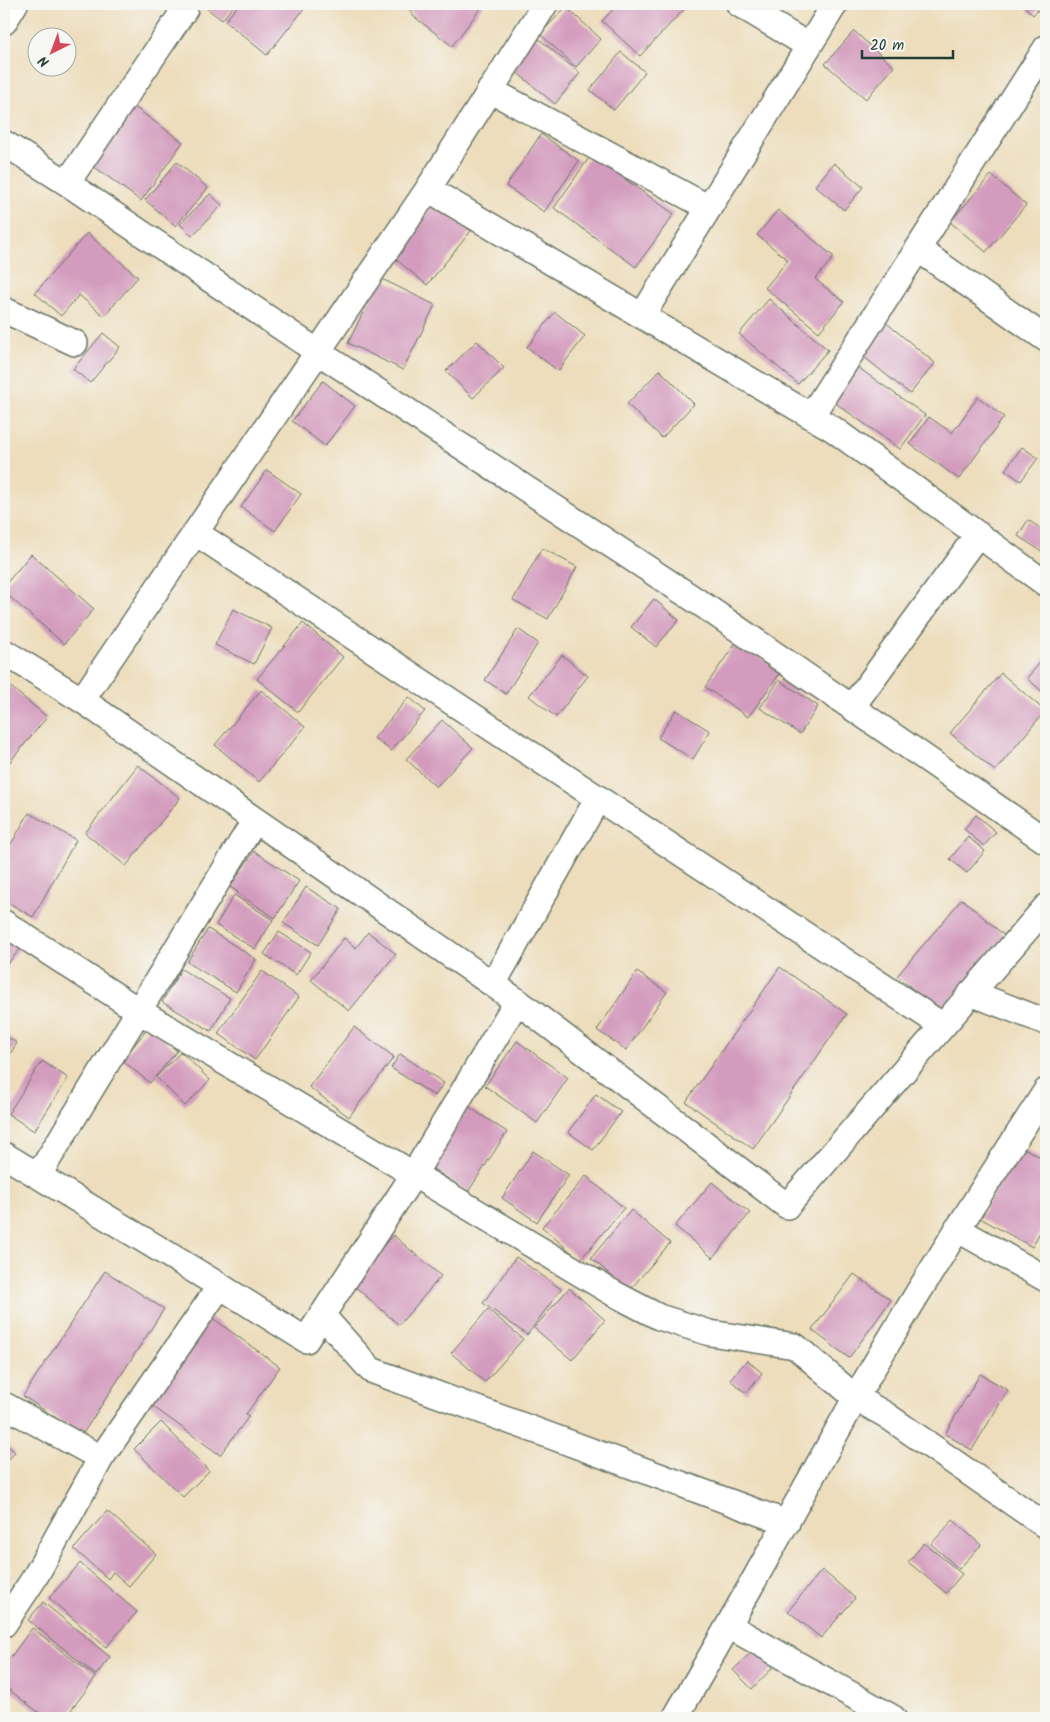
<svg xmlns="http://www.w3.org/2000/svg" width="1050" height="1722" font-family="Kalam,sans-serif">
<style>
.building{fill:#d39bbd}
.lines{fill:none;stroke-linecap:round;stroke-linejoin:round}
.minor-casing{stroke:#677564;stroke-width:28}
.minor{stroke:#fff;stroke-width:25}
</style>
<rect width="100%" height="100%" fill="#f6f6f2"/>
<filter id="ink" filterUnits="userSpaceOnUse"><feTurbulence type="fractalNoise" baseFrequency=".02" numOctaves="2"/><feDisplacementMap in="SourceGraphic" scale="10" xChannelSelector="R" yChannelSelector="G"/><feConvolveMatrix kernelMatrix="1 2 1 2 8 2 1 2 1" color-interpolation-filters="sRGB"/></filter>
<filter id="wash" filterUnits="userSpaceOnUse"><feTurbulence type="fractalNoise" baseFrequency=".0096" numOctaves="4" result="noise"/><feDisplacementMap in="SourceGraphic" scale="20" xChannelSelector="R" yChannelSelector="G"/><feGaussianBlur stdDeviation="1.12" result="paint"/><feColorMatrix in="noise" values="0 0 0 0 0 0 0 0 0 0 0 0 0 0 0 0 0 1.4 0 .05"/><feComposite in="paint" operator="in"/></filter>
<g filter="url(#wash)">
<rect width="100%" height="100%" fill="#edddbc"/>
<g id="blocks">
<path class="building" d="M201,4h34l-13,16z
M239,4h59l6,5 -37,46 -42,-34z
M402,4h82l-32,42 -40,-31 1,-2z
M618,4h71l-49,52 -38,-35z
M1022,4h22l-11,11z
M566,7l35,32 -25,28 -36,-33z
M854,31l40,36 -28,32 -41,-35z
M534,35l46,38 -25,31 -46,-38z
M621,52l24,20 -31,38 -24,-20z
M126,101l57,41 -42,59 -56,-41z
M541,134l38,27 -35,51 -38,-26z
M591,155l83,59 -38,53 -82,-59z
M177,162l31,26 -32,38 -31,-26z
M834,163l29,24 -19,23 -29,-24z
M991,175l35,30 -40,47 -36,-30z
M210,194l12,11 -30,31 -12,-12z
M436,202l35,29 -44,54 -35,-29z
M778,210l56,47 -19,22 29,23 -25,30 -54,-44 23,-28 -31,-25z
M87,233l51,44 -34,39 -25,-21 -18,21 -26,-23z
M380,278l55,27 -32,65 -55,-27z
M769,299l59,51 -30,34 -59,-50z
M555,312l30,24 -27,35 -31,-24z
M884,321l51,42 -25,31 -52,-42z
M103,333l17,14 -30,36 -17,-14z
M477,341l27,27 -31,30 -27,-27z
M856,366l69,49 -25,34 -69,-49z
M660,370l34,34 -32,34 -35,-34z
M323,381l32,25 -30,40 -33,-25z
M978,397l26,20 -45,62 -49,-35 19,-27 23,16z
M1022,447l16,11 -17,23 -16,-11z
M267,470l34,24 -26,37 -34,-24z
M1028,520l18,12v10l-5,9 -23,-15z
M542,548l35,19 -29,52 -35,-19z
M31,554l63,55 -30,35 -60,-52v-6z
M654,599l25,21 -23,27 -25,-20z
M233,609l39,19 -18,36 -39,-19z
M303,623l40,34 -45,55 -41,-33z
M518,629l20,14 -32,51 -21,-14z
M737,641l44,31 -33,45 -43,-30z
M562,655l26,21 -32,41 -27,-21z
M1046,656v39l-19,-17z
M1001,673l44,38 -50,60 -45,-38z
M779,680l39,26 -18,28 -40,-26z
M5,682l42,35 -43,52v-86z
M261,690l44,37 -46,55 -44,-37z
M409,697l16,14 -34,40 -17,-13z
M676,710l34,21 -17,28 -35,-21z
M442,720l31,28 -37,39 -30,-28z
M138,765l42,33 -54,68 -41,-33z
M29,813l47,27 -43,77 -29,-17v-44z
M976,815l20,17 -12,14 -20,-17z
M968,837l17,14 -18,22 -17,-14z
M254,851l45,30 -24,37 -38,-25 1,-1 -8,-5z
M306,887l35,22 -23,36 -35,-22z
M234,895l39,25 -18,29 -39,-24z
M962,899l43,37 -65,76 -43,-36z
M208,929l48,30 -20,33 -49,-30z
M279,932l32,20 -15,23 -32,-21z
M368,932l28,22 -47,57 -38,-31 33,-42 12,10z
M4,934l17,14 -17,20z
M780,967l67,47 -94,135 -67,-47z
M181,969l49,29 -19,33 -49,-29z
M262,971l37,26 -44,63 -37,-27z
M637,972l30,20 -41,58 -29,-20z
M149,1027l28,24 -27,32 -28,-23z
M354,1027l40,30 -45,60 -40,-30z
M4,1035l13,8 -13,20z
M517,1041l51,37 -31,45 -52,-37z
M181,1052l29,28 -25,26 -29,-29z
M400,1054l44,29 -9,13 -44,-28z
M42,1061l26,17 -34,53 -26,-17z
M596,1094l25,18 -28,38 -25,-18z
M466,1105l41,27 -39,60 -41,-27z
M1020,1146l26,14v61l-14,26 -52,-29z
M533,1151l36,24 -32,47 -35,-24z
M586,1176l38,32 -44,52 -38,-33z
M712,1182l38,31 -37,45 -38,-32z
M631,1210l39,33 -41,48 -38,-33z
M393,1235l48,41 -42,49 -48,-42z
M516,1257l45,32 -34,46 -44,-32z
M105,1271l59,38 -82,126 -59,-39z
M854,1274l37,26 -42,58 -37,-28z
M569,1288l36,32 -33,40 -38,-32z
M488,1309l35,30 -38,43 -34,-29z
M211,1317l69,50 -34,47 3,2 -29,39 -72,-52z
M747,1360l15,13 -16,20 -16,-13z
M980,1374l28,16 -36,60 -27,-16z
M161,1422l48,49 -26,26 -49,-48z
M4,1442l11,10 -11,13z
M107,1511l49,43 -27,32 -16,-14 -5,7 -34,-30z
M953,1520l28,25 -22,24 -28,-25z
M924,1543l38,31 -16,19 -38,-31z
M80,1563l57,49 -31,35 -57,-49z
M822,1570l33,28 -34,40 -33,-27z
M43,1602l67,55 -14,18 -68,-55z
M32,1628l64,49 -31,41h-19l-42,-32v-20z
M759,1645l18,18 -25,26 -19,-19z"/>
</g>
</g>
<g filter="url(#ink)">
<use href="#blocks" fill-opacity="0" stroke="#677564" stroke-width="1"/>
<g class="lines">
<g class="minor-casing">
<path id="minor" d="M545,4l-117,185 405,240 213,155
M739,4l70,42
M4,22l11,-18
M490,90l219,118
M4,143l63,40 251,169 388,255 340,234
M67,183l118,-174 -7,-5
M918,249l128,90
M4,310l71,33
M642,316l193,-312
M811,416l235,-368
M196,533l747,493
M4,652l78,48 346,-511
M852,707l126,-173
M4,923l135,88 474,282 46,24 51,16 85,13 61,52 30,17 160,111
M493,984l105,-186
M971,993l75,29
M517,1001l270,205 259,-299
M4,1155l216,131 -119,172 -66,119 -31,47
M38,1176l217,-356 -173,-120
M957,1229l89,50
M220,1286l86,54 108,-166 103,-173 -262,-181
M322,1315l49,55 416,153
M4,1405l97,53
M729,1626l164,92
M675,1718c62,-105 120,-212 180,-319 60,-105 126,-207 191,-308"/>
</g>
<use href="#minor" class="minor"/>
</g>
</g>
<rect width="1050" height="1722" fill="none" stroke="#f6f6f2" stroke-width="20"/>
<g transform="translate(52 52) rotate(222)"><circle r="24" fill="#f6f6f2" stroke="#a0aca6"/>
<path d="M0-4L9 19L0 12L-9 19Z" fill="#d1495b"/>
<text y="-8" font-size="14" font-weight="bold" text-anchor="middle" fill="#1f3d34">N</text>
</g>
<path d="M862 50v8h91v-8" fill="none" stroke="#1f3d34" stroke-width="2.5"/>
<text x="870" y="50" font-size="15" fill="#1f3d34" stroke="#f6f6f2" stroke-width="4" paint-order="stroke">20 m</text>
</svg>
